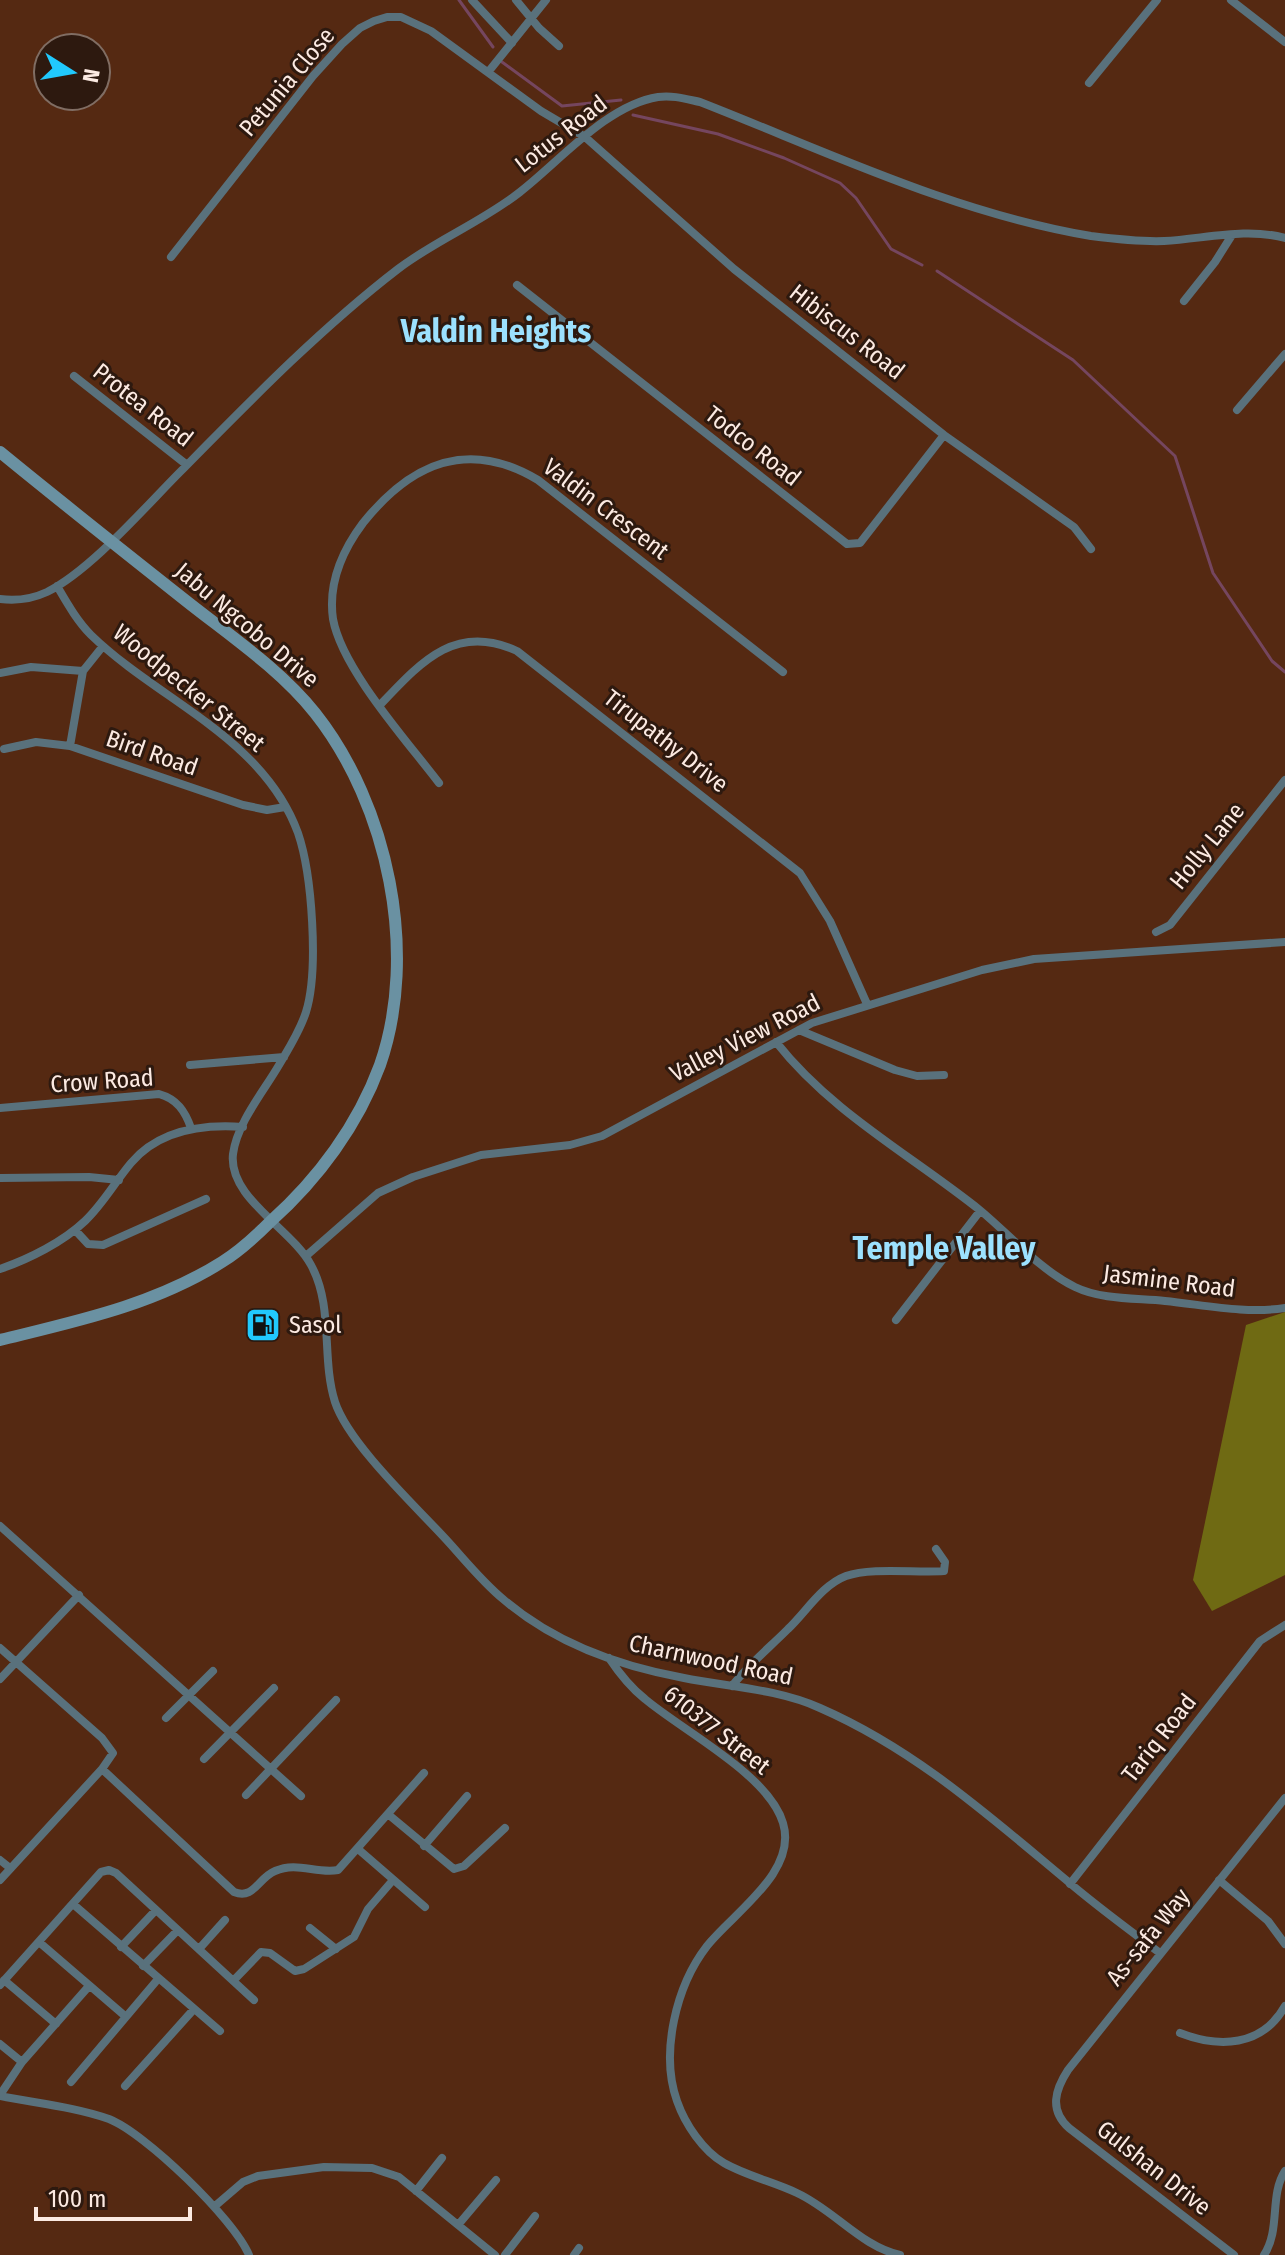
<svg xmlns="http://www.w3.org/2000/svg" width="1285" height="2255" font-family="'Fira Sans Condensed',sans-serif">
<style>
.forest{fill:#6f6a13}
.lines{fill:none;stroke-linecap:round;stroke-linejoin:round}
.stream{stroke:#75465f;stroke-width:3}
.minor{stroke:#59717c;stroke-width:8}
.secondary{stroke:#6a91a2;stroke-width:12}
.labels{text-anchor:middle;stroke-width:6;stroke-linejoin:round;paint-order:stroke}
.street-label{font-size:24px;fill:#fceae2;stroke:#2d190f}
.poi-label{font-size:24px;fill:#fceae2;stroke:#2d190f;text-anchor:start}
.district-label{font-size:32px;font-weight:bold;fill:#9ce1fe;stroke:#2d190f}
</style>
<rect width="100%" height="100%" fill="#552912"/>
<path class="forest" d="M1285,1312v263l-73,36 -19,-31 53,-255z"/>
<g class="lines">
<path class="stream" d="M459,0l34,47
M502,62l60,44 59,-6
M633,115l85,19 66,24 56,25 16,15 35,51 31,16
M937,271l136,89 102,96 38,117 59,88 13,11"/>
<path class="minor" d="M472,0l40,43
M516,0l23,28 20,18
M1231,0l54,42
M489,71l57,-71
M1089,83l68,-83
M171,257l142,-181 29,-32 18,-16 14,-7 13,-4h14l30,14 110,80 44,26 149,132 210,166 130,92 17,22
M517,285l330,259 13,-1 84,-108
M1184,301l31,-39 17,-27
M74,376l113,89
M1237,410l48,-56
M57,586c10,17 20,35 34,49 68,66 172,102 207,198 14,41 21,137 8,179 -6,19 -17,36 -27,53 -15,26 -42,58 -46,89 -5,44 59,75 78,111 23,42 10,93 24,137 13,40 76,100 106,132 20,21 39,46 62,65 51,44 115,67 181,79 45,9 94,11 136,30 94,41 168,107 245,171 30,26 63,50 95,74
M0,599c16,2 32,0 47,-7 44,-22 98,-85 134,-121 69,-70 139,-142 217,-202 38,-29 84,-47 122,-77 40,-31 87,-87 138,-95 15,-2 28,2 42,5 128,50 254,111 391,134 24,3 49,6 73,5 40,-2 82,-14 121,-3
M83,671l20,-25
M0,673l31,-6 52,4
M380,705c40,-42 75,-83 137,-54l283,222 30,48 37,83
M70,746l13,-75
M4,749l32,-7 34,4 173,59 24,5 18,-3
M439,783c-32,-42 -97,-114 -106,-164 -5,-35 9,-68 30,-96 48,-60 105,-85 175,-43l245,192
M1156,932l14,-7 115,-145
M799,1030l96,40 22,6 27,-1
M776,1042c56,71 135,113 205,169 30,25 59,59 94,76 27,13 61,11 90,14 40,4 80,13 120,7
M190,1065l94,-8
M0,1108l159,-14c18,5 26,17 32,34
M0,1178l89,-1 30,3
M75,1230l13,14 15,1 103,-46
M306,1256l72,-63 35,-16 68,-22 89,-10 32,-9 210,-113 170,-53 52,-11 251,-17
M0,1269c29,-10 63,-27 85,-48 18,-17 30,-39 46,-58 28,-33 71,-39 112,-36
M896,1320l84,-109
M0,1526l301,270
M0,1648l102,90 11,15 -11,16 -102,111
M609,1658c10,15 22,30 36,41 38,32 124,76 138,124 15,49 -50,90 -76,123 -31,40 -47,107 -30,155 8,23 26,50 47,62 23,13 50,19 73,30 37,17 65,54 103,62
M0,1679l79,-84
M732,1686c17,-22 36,-37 56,-57 18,-17 34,-44 58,-53 25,-9 70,-3 98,-5l1,-9 -9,-13
M166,1718l47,-47
M204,1759l70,-71
M102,1769l132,123c20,8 24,-14 41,-21 22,-10 41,3 63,-1l86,-97
M246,1795l90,-95
M389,1815l65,54 10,-3 41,-38
M424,1846l43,-50
M358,1849l67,58
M0,1860l10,8
M1219,1880l49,41 17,23
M1070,1884l190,-243 25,-16
M73,1904l147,127
M310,1928l26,21
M39,1942l86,74
M121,1947l34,-36
M199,1949l26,-29
M143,1966l34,-35
M4,1980l52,44
M234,1980l27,-28 9,1 25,18 9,-2 50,-32 14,-28 25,-29
M0,1985l101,-113 8,-2 7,3 138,127
M1180,2033c39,15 82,14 105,-27
M0,2044l22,18
M71,2082l87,-103
M125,2086l69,-77
M0,2095l22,-33 67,-76
M0,2096c35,7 75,11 109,23 36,14 125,100 140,136
M416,2191l26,-33
M215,2206l28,-24 15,-6 66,-9 48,1 27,9 96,78
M458,2225l38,-45
M505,2255l30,-39
M574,2255l5,-7
M1234,2255l-165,-127c-20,-18 -14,-38 -1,-58l217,-272
M1264,2255c17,-26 5,-59 21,-84"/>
<path class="secondary" d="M0,452c61,50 123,99 185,148 44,35 95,69 130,113 73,92 104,240 65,352 -22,60 -62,114 -109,156 -15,15 -31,30 -49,41 -68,43 -145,59 -222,78"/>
</g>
<defs>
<g id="fuel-square" transform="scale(1.8)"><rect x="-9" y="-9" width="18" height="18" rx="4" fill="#21c9fd" stroke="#2d190f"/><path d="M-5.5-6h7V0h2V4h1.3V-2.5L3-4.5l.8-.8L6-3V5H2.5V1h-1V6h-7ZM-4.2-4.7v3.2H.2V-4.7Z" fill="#111"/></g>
</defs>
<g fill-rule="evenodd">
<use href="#fuel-square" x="263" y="1325"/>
</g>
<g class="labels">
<g class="street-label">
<text transform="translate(287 82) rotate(-50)" y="8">Petunia Close</text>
<text transform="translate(561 134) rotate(-38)" y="8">Lotus Road</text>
<text transform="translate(847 332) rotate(38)" y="8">Hibiscus Road</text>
<text transform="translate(143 405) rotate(38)" y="8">Protea Road</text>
<text transform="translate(753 446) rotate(38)" y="8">Todco Road</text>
<text transform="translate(606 509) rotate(37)" y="8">Valdin Crescent</text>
<text transform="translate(247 625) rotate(40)" y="8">Jabu Ngcobo Drive</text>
<text transform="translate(189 688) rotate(39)" y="8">Woodpecker Street</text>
<text transform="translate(666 741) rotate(38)" y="8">Tirupathy Drive</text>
<text transform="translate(152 753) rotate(19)" y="8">Bird Road</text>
<text transform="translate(1207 846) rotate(-51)" y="8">Holly Lane</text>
<text transform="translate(745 1038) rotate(-27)" y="8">Valley View Road</text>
<text transform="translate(102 1081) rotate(-4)" y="8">Crow Road</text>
<text transform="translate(1169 1281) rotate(7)" y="8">Jasmine Road</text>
<text transform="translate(711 1660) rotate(12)" y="8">Charnwood Road</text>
<text transform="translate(717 1730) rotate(38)" y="8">610377 Street</text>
<text transform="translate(1159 1738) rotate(-52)" y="8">Tariq Road</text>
<text transform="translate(1148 1937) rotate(-51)" y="8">As-safa Way</text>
<text transform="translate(1154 2168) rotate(38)" y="8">Gulshan Drive</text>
</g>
<g class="poi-label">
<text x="289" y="1333">Sasol</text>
</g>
<g class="district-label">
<text x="496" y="342">Valdin Heights</text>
<text x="944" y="1259">Temple Valley</text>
</g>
</g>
<g transform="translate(72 72) rotate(101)"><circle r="38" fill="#2d190f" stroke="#806d63" stroke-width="2"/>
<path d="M0-6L14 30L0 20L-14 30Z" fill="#21c9fd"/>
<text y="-12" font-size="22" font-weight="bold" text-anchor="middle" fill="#fceae2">N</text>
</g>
<path d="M36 2207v12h154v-12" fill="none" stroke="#fceae2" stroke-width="4"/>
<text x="48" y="2207" font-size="24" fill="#fceae2" stroke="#2d190f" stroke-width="6" paint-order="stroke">100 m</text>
</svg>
